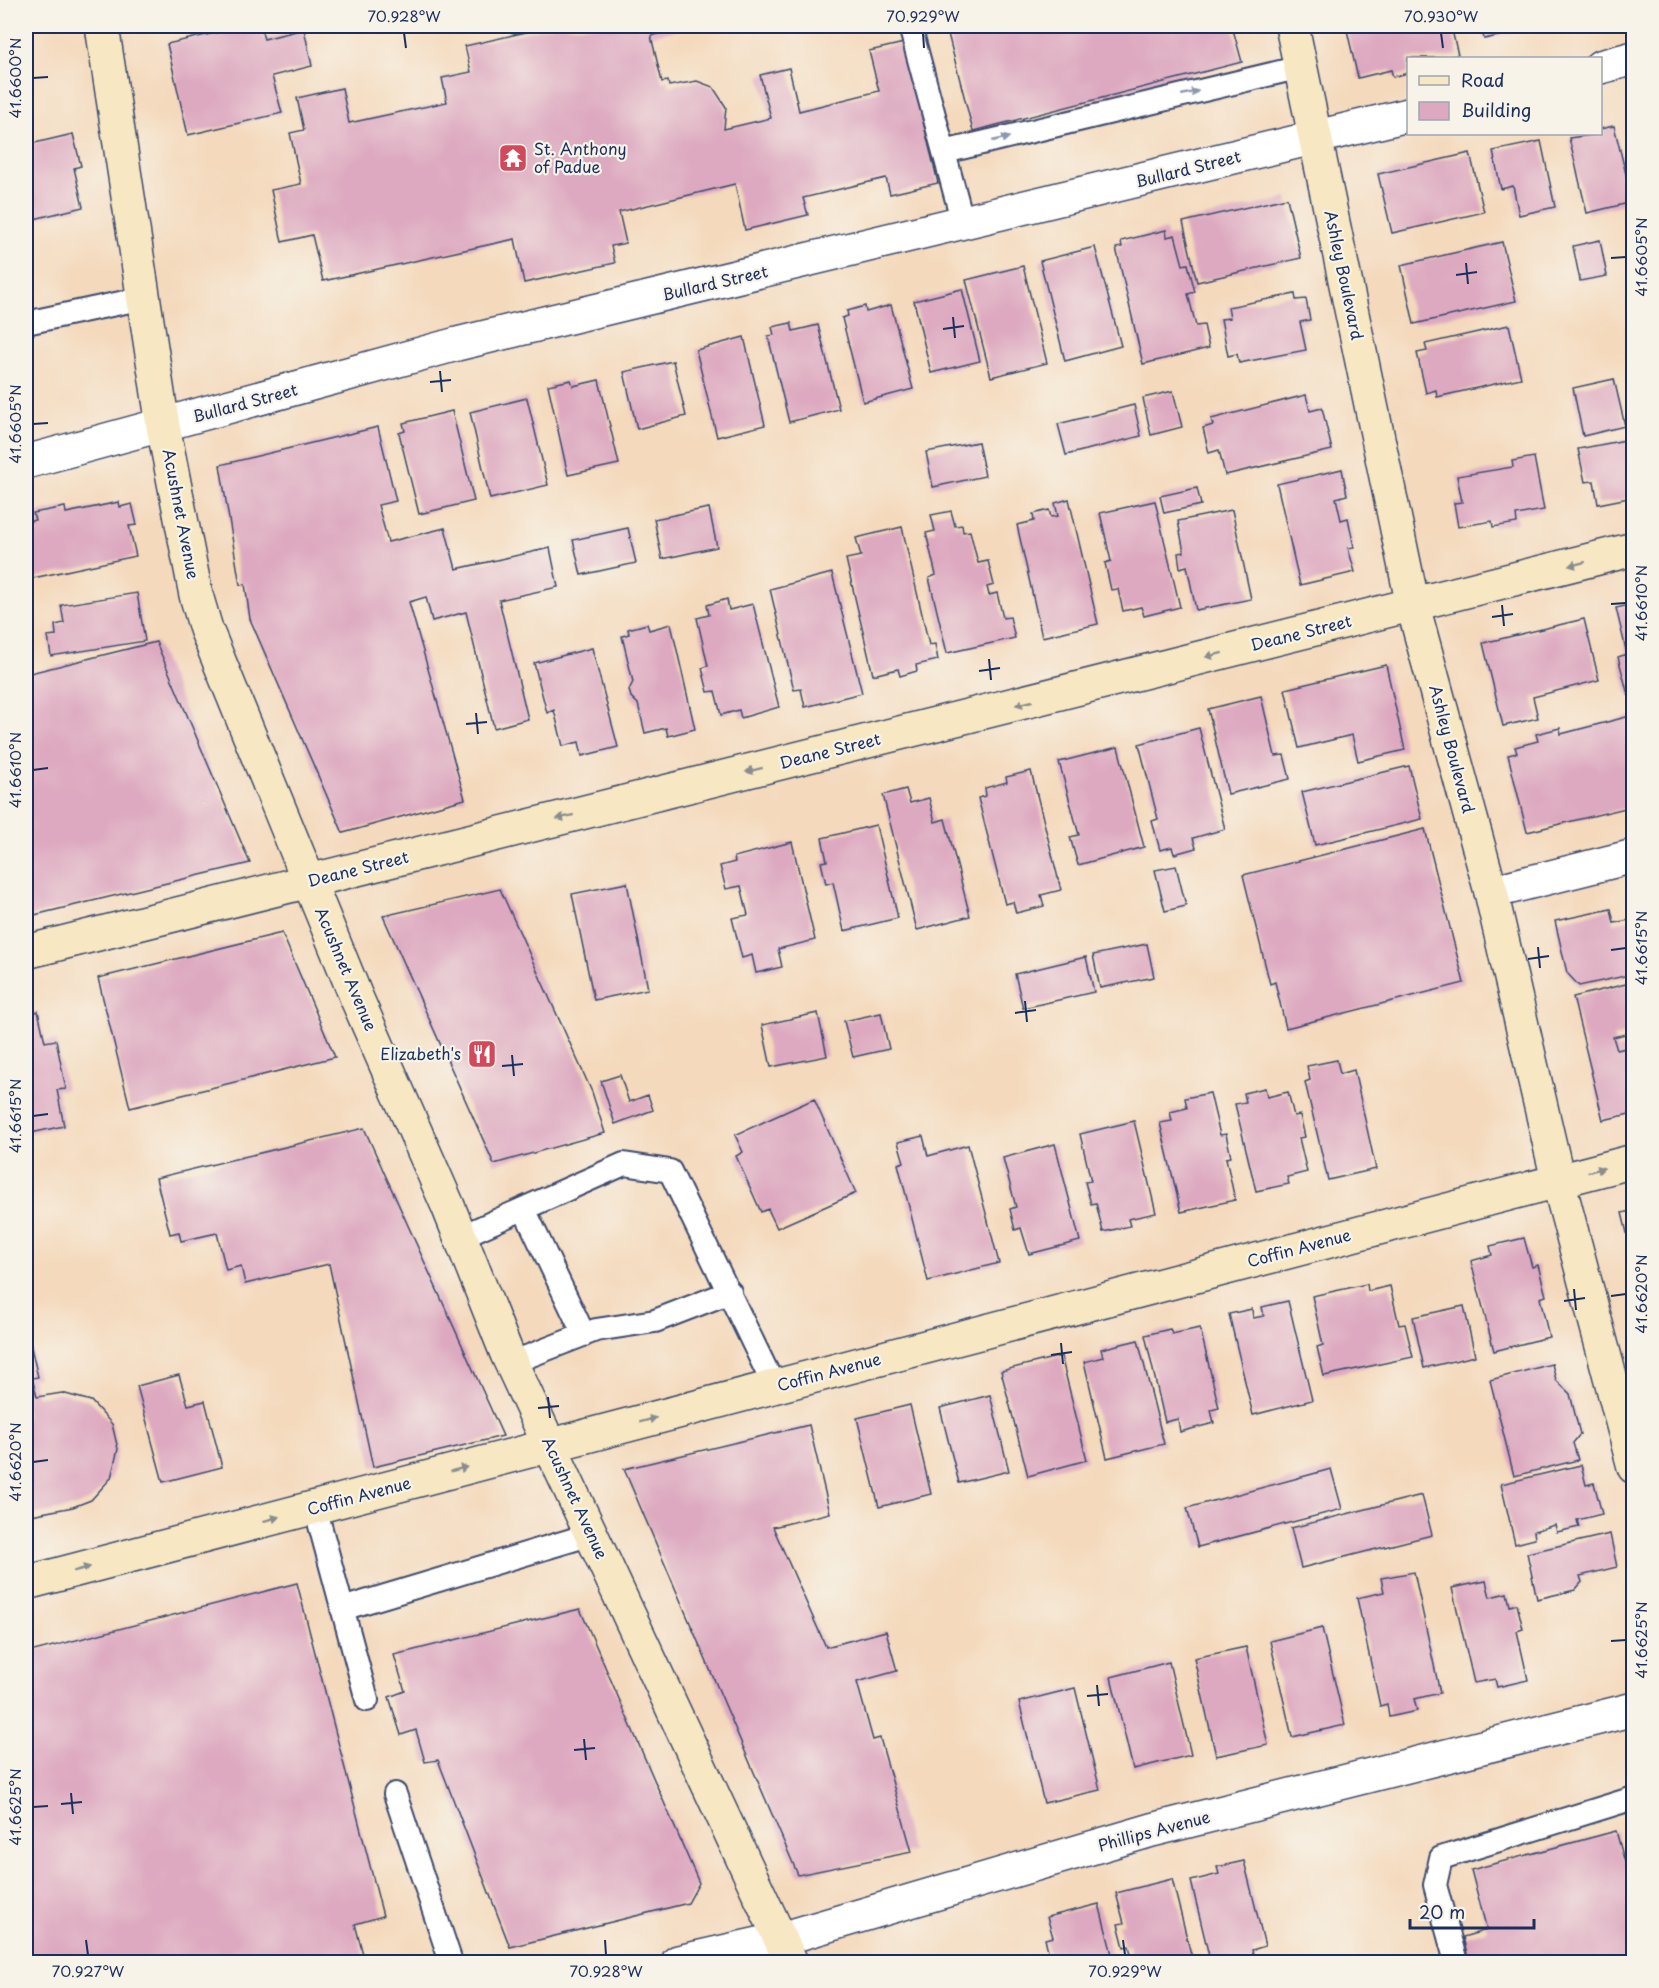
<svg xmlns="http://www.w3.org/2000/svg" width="1659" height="1988" font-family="'Playpen Sans',sans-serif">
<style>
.building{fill:#dda9c0}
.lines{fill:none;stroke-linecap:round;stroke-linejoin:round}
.lane-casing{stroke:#3c486c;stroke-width:26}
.street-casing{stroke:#3c486c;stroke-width:36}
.secondary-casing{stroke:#3c486c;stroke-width:36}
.lane{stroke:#fff;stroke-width:22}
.street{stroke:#fff;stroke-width:33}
.secondary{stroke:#f7e8c3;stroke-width:33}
.oneway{fill:#8d97ae}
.oneway2{fill:#898c90}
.ticks{fill:none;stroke:#1b2f5e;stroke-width:2}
.labels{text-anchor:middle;stroke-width:4.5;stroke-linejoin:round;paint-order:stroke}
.poi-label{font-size:16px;fill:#1b2f5e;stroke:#f7f3e8;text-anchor:start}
.street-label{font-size:16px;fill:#1b2f5e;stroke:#f7f3e8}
.neatline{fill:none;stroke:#1b2f5e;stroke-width:2}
.ticks-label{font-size:15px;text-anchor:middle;fill:#1b2f5e}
</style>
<rect width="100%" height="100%" fill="#f7f3e8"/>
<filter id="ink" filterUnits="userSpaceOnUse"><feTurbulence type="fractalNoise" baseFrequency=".0167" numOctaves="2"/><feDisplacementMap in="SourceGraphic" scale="12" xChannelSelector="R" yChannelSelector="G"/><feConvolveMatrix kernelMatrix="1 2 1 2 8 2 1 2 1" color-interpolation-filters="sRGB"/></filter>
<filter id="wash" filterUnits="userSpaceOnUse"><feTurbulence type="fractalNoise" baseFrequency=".008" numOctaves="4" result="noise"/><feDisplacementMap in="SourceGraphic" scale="24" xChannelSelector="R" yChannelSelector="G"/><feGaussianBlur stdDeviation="1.35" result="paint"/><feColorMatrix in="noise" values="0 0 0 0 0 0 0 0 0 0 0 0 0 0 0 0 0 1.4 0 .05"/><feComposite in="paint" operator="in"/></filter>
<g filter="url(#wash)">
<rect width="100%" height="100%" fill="#f4d9bc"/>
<g id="blocks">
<path class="building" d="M245,26h15l4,13 40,-10 8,37 -40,10 10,37 -94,22 -21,-91z
M553,26h138l-40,10 11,46 6,-1 1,5 28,-5 16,6 13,20 -2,22 47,-11 -11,-43 29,-7 10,43 80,-20 -10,-40 35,-8 34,140 -48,11 -4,-16 -83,20 5,17 -63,15 -10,-46 -116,28 7,31 -15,3 4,17 -91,20 -9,-44 -192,42 -11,-46 -30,7 -11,-52 30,-6 -11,-51 14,-3 -7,-32 45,-10 7,35 98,-21 -5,-24 29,-6 -6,-26z
M946,26h286l10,36 -269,69z
M1346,26h105l7,29 -17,3h-33v15l-15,4 -2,-7 -33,8z
M1481,26h53v2l-50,11z
M1614,126l19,76 -46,11 -18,-75 31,-4v-5z
M73,134l8,32 -7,2 9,39 -57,14v-76z
M1541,141l14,66 -36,8 -6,-29 -12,3 -8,-38z
M1470,153l14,59 -92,21 -14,-59z
M1287,198l14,60 -104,24 -14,-60z
M1166,230l1,7 8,-2 8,30 5,-1 7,28 -7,2 8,32 8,-1 5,23 -66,16 -27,-116 6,-1 -1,-6z
M1600,240l7,36 -27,5 -7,-35z
M1502,242l14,59 -102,23 -13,-59z
M1095,247l26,99 -56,15 -25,-100z
M1023,266l24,97 -56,14 -25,-97z
M962,289l18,72 -49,12 -17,-72z
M1295,294l1,6 10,-1 4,21 -10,2 6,28 -67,13 -2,-9 -9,2 -7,-37 9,-1 -2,-11z
M891,305l22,84 -50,13 -21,-84 6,-2 -1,-5 18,-5 1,6z
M791,323l2,8 25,-6 21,84 -50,13 -21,-86 6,-1 -2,-8z
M1509,325l12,53 -84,19 -1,-7 -10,3 -9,-40 10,-2 -2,-7z
M744,337l21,88 -48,12 -21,-87z
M673,361l13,55 -49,13 -13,-57z
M1614,379l11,47 -42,10 -10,-48z
M571,380l2,6 26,-6 20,84 -51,11 -20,-90z
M1173,391l9,36 -31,8 -8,-37z
M1306,395l4,16 12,-3 10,42 -107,25 -6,-25 -10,3 -6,-25 10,-3 -2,-6z
M527,398l21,87 -58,14 -20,-87z
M1134,405l7,31 -75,19 -8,-31z
M452,411l22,90 -55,13 -20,-81 6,-2 -2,-8z
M378,427l18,74 -18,4 10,37 57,-14 11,41 94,-21 8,39 -59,13 29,119 -34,9 -28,-116 -34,9 -6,-24 -17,5 56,197 -122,34 -93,-214 -5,-35 -5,1 -20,-120z
M1631,439l3,58 -36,7 -4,-23 -9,1 -7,-33z
M978,442l7,34 -52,11 -7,-35z
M1534,457l10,53 -28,5 1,8 -24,4 -1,-6 -34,6 -4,-24 8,-1 -5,-26 56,-9 -1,-6z
M1342,469l5,26 -11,3 5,22 7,-2 6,29 -6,1 7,24 -55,13 -23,-101z
M1197,488l4,17 -37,8 -4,-17z
M1069,499l29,125 -56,13 -25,-112 17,-4 -1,-7 16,-4 2,7 7,-1 -3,-13z
M1155,501l25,106 -36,9 -3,-9 -18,4 -5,-22 -7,1 -6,-27 6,-2 -11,-48z
M119,502l1,5 12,-3 5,21 -8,1 7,30 -103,22 -7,-31v-25l9,-2 -2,-7 32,-6 1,6z
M709,508l8,39 -55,12 -8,-40z
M1232,510l19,89 -55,11 -9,-44 -7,2 -2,-15 6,-1 -6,-31z
M951,511l4,15 7,-1 1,7 7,-1 8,32 10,-2 6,24 -7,2 2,8 8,-2 6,25 7,-1 5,21 -68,15 -18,-75 7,-3 -10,-42 9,-2 -4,-16z
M902,527l27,118 6,-1 3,16 -22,5 1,6 -17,5 -2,-7 -25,6 -27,-116 15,-3 -5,-18z
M628,528l8,35 -55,12 -8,-35z
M832,573l30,120 -57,14 -4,-18 -7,1 -24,-101z
M137,593l8,48 -94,15 -3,-20 8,-1 -1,-10 9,-2 -3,-18z
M727,599l2,11 24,-6 26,103 -38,11 -2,-8 -18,5 -6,-24 -7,1 -6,-24 6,-2 -11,-48 12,-3 -2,-10z
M1634,604v90l-6,1 -10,-38 9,-3 -11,-46z
M1584,619l15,61 -66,17 5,21 -35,8 -20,-83z
M647,624l2,6 22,-6 24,105 -27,7 -2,-8 -21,5 -7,-29 -7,-7 -2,-7 4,-8 -11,-46 7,-2 -1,-5z
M156,642l94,221 -224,54v-243z
M592,648l26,99 -36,9 -3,-14 -16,4 -9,-36 -7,3 -13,-50z
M1386,665l19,85 -47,11 -6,-26 -53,13 -14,-59z
M1261,696l14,60 9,-1 6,24 -62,15 -20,-85z
M1634,715v91l-107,26 -19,-77 9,-2 -2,-6 23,-6 -2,-7 24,-6 1,6z
M1199,728l26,101 -32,9 3,10 -22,6 -2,-7 -12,3 -8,-29 6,-2 -19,-75z
M1118,747l26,100 -66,18 -8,-28 9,-2 -20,-73z
M1409,766l13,53 -107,26 -13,-53z
M1031,771l30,119 -20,5 3,11 -28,7 -3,-11 -8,2 -27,-106 8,-2 -1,-8 22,-6 -1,-5z
M906,789l4,14 19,-5 6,24 10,-3 25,97 -53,14 -34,-135z
M876,825l22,93 -54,13 -11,-49 -7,2 -5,-22 6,-1 -5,-23z
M1425,829l39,154 -178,45 -11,-46 -5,2 -27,-109z
M792,842l23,98 -37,9 4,18 -26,6 -4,-18 -10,3 -10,-40 16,-3 -7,-29 -15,3 -6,-23 15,-4 -1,-5z
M1176,866l10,40 -21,5 -10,-41z
M627,883l21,106 -54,11 -22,-106z
M500,889l92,203 13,41 -111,31 -111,-248z
M1611,909l3,14 20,-4v55l-55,12 -12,-13 -12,-52z
M282,933l53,124 -205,51 -32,-130z
M1147,944l7,33 -54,11 -7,-33z
M1086,957l8,35 -71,16 -8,-34z
M1634,982v50l-21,5 4,13 17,-4v67l-31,7 -30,-123z
M31,1005l2,8 5,-2 7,31 11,-2 10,49 -9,1 7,36 -38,8v-128z
M818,1013l9,43 -56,11 -9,-42z
M881,1013l8,36 -36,8 -9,-36z
M1337,1060l3,14 14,-4 22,99 -48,11 -23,-98 5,-2 -3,-14z
M620,1075l9,27 19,-7 5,15 -38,14 -14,-43z
M1265,1088l2,9 21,-5 6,24 6,-1 5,22 -6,1 8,34 -20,5 2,7 -33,7 -21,-87 11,-2 -2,-9z
M1210,1093l10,42 6,-1 5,23 -5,1 9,42 -54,12 -21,-89 12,-2 -2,-9 17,-4 -2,-10z
M814,1099l42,94 -79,35 -9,-19 -7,3 -25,-56 7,-4 -8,-17z
M1134,1121l22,92 -28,6 2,7 -27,6 -7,-29 -5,1 -6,-22 6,-1 -11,-47z
M364,1128l139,308 -130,31 -44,-203 -84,20 -4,-18 -15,4 -9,-37 -36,8 -2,-9 -9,2 -14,-56z
M923,1136l5,20 40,-11 31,118 -71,18 -30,-117 6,-2 -6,-20z
M1055,1144l25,97 -51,13 -8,-26 -6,2 -5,-21 6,-2 -13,-49z
M1634,1210v47h-1l-11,-44z
M1524,1238l8,29 6,-2 8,31 -6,2 9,39 -55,14 -23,-90 21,-6 -2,-9z
M1367,1284l1,7 22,-5 9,39 6,-1 8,33 -89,19 -7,-29 6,-2 -11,-49z
M1288,1301l24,99 -59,15 -24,-101 23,-5 1,9 11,-2 -2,-9z
M1464,1306l11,50 -51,12 -11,-51z
M26,1326l12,51 -6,1 5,19 25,-4 29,8 21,23 6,25 -7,29 -20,22 -18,7 -47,9z
M1200,1328l19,80 -8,2 3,13 -34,9 -2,-13 -13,3 -20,-87 25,-6 2,5z
M1138,1340l26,104 -57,14 -23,-96 19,-5 -2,-8z
M1061,1356l26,104 -59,16 -27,-105z
M1552,1364l4,16 14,14 10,40 -7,9 5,17 -64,16 -24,-96z
M179,1375l9,30 17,-4 17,66 -59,15 -26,-96z
M990,1395l19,76 -50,12 -19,-75z
M910,1405l21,89 -52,13 -22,-89z
M809,1425l21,88 -57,14 53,120 60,-16 11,40 -40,11 16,58 7,-2 32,114 -114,23 -174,-406z
M1581,1465l5,20 8,-2 8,31 -25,6 2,7 -22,5 -2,-7 -21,6 1,8 -20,5 -14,-60z
M1331,1469l11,40 -144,38 -11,-39z
M1422,1495l10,40 -131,33 -10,-40z
M1610,1534l7,33 -37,9 2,6 -7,8 -38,9 -10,-46z
M1414,1572l26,121 -26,6 3,12 -28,6 -2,-13 -7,2 -23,-108 27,-6 -3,-14z
M1486,1581l4,16 17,-4 3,13 7,-2 6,25 -6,2 11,49 -31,7 -2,-8 -21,4 -22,-95z
M297,1583l86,333 -28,8 10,38h-339v-309z
M580,1609l119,274 -11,20 -178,44 -72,-187 -13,2 -9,-32 -15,5 -12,-38 16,-6 -11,-36z
M1322,1628l23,97 -53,12 -22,-96z
M1246,1647l22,98 -52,11 -22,-98z
M1169,1662l22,93 -58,14 -22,-92z
M1075,1688l25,102 -56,13 -25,-101z
M1616,1831l18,63v68h-165l-6,-25 24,-7 -16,-60z
M1244,1861l21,85 -13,4 3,12h-33l-1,-5 -11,3 -19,-79 28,-7 -2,-7z
M1172,1879l21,83h-70l-1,-2 10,-3 -3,-11 -5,1 -6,-23 6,-1 -8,-30z
M1099,1904l15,58 -63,-1 -6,-22 8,-2 -6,-20z"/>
</g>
</g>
<g filter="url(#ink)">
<use href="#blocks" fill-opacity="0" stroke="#3c486c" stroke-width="1.5"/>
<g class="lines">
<g class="lane-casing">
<path id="lane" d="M910,26l53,197
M944,152l357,-85
M26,323l118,-25
M524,1209l60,126
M460,1237l164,-73 46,7 104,215
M511,1363l85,-33 59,-9 75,-29
M315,1507l52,193
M342,1609l250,-75
M395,1794l56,168
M1456,1962l-21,-77 6,-27 193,-60"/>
</g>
<g class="street-casing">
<path id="street" d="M1600,67l34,-9
M26,462l431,-118 951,-229
M1491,892l143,-36
M678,1962l103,-23 371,-109 482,-121"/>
</g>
<g class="secondary-casing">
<path id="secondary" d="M102,26l61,400 33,169 10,34 151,370 91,207 59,148 284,608
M1292,26l121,580 78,286 67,288 76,287
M26,952l1608,-403
M26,1583l1608,-422"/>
</g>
<use href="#lane" class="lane"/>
<use href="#street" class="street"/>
<use href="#secondary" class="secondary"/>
</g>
<defs><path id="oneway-solid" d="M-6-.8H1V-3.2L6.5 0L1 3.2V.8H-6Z" transform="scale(1.5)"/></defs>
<g class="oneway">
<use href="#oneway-solid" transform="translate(1190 93) rotate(-13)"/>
<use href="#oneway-solid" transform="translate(1001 139) rotate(-13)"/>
</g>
<g class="oneway2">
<use href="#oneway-solid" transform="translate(1577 564) rotate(166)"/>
<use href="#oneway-solid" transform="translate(1214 655) rotate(166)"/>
<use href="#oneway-solid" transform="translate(1024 703) rotate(166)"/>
<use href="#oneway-solid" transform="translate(754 770) rotate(166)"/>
<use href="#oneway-solid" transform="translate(565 817) rotate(166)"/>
<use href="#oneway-solid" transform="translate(1596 1170) rotate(-14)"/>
<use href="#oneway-solid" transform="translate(648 1420) rotate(-15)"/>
<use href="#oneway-solid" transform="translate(459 1469) rotate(-15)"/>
<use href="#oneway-solid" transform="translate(271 1519) rotate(-15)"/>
<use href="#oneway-solid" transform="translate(82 1569) rotate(-15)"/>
</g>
</g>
<path class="ticks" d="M404,33l2,15M923,33l1,15M1441,33l2,15M33,78l15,-1M1611,258l15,-1M1466,263l2,21M1456,275l21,-3M953,317l2,21M943,329l21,-3M440,371l2,21M430,382l21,-2M33,424l15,-1M1611,604l15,-1M1502,605l2,21M1492,617l21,-3M989,659l2,21M979,671l21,-3M476,713l2,21M466,724l21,-2M33,770l15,-2M1538,947l2,21M1611,950l15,-2M1528,959l21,-3M1025,1001l2,21M1015,1013l21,-3M512,1055l2,21M502,1066l21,-2M33,1116l15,-2M1574,1289l2,21M1611,1296l15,-2M1564,1301l21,-3M1061,1343l2,21M1051,1355l21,-3M548,1397l2,21M538,1408l21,-2M33,1462l15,-2M1611,1641l15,-1M1097,1685l2,21M1087,1696l21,-2M584,1739l2,21M574,1750l21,-2M71,1793l2,21M61,1804l21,-2M33,1807l15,-1M86,1940l2,15M605,1940l1,15M1123,1940l2,15"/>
<defs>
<g id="temple-square" transform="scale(1.5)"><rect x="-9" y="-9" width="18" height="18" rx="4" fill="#d1495b" stroke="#f7f3e8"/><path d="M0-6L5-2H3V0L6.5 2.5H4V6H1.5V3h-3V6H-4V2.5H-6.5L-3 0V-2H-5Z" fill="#fff"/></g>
<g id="restaurant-square" transform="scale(1.5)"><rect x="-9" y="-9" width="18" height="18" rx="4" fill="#d1495b" stroke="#f7f3e8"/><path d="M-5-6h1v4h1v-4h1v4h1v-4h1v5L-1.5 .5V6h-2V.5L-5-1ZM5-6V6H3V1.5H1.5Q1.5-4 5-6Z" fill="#fff"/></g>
</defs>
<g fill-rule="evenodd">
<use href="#temple-square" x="513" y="158"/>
<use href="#restaurant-square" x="482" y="1054"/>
</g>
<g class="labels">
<g class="poi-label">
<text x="534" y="155">St. Anthony<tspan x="534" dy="18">of Padue</tspan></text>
<text x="461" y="1060" text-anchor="end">Elizabeth's</text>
</g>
<g class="street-label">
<text transform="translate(1188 169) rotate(-14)" y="6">Bullard Street</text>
<text transform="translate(1344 275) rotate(78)" y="6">Ashley Boulevard</text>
<text transform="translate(715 283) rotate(-13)" y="6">Bullard Street</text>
<text transform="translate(245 403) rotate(-15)" y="6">Bullard Street</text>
<text transform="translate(181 514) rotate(79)" y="6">Acushnet Avenue</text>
<text transform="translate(1301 633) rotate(-14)" y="6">Deane Street</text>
<text transform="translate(1452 749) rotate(75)" y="6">Ashley Boulevard</text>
<text transform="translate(830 751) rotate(-14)" y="6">Deane Street</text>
<text transform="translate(358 869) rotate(-14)" y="6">Deane Street</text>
<text transform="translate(346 969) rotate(67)" y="6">Acushnet Avenue</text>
<text transform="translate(1299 1248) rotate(-15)" y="6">Coffin Avenue</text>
<text transform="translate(829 1372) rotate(-15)" y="6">Coffin Avenue</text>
<text transform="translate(359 1496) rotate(-15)" y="6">Coffin Avenue</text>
<text transform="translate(575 1498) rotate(65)" y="6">Acushnet Avenue</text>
<text transform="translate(1154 1831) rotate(-15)" y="6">Phillips Avenue</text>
</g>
</g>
<rect width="1659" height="1988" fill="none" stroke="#f7f3e8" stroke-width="66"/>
<rect x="1407" y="57" width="195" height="78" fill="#f7f3e8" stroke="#9fa5b1" stroke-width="1.5"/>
<rect x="1419" y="76" width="30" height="9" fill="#f7e8c3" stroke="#9fa5b1" stroke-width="1.5"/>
<text x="1461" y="87" font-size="18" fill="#1b2f5e">Road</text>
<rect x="1419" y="102" width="30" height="18" fill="#dda9c0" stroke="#9fa5b1" stroke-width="1.5"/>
<text x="1461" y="117" font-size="18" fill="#1b2f5e">Building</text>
<path d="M1410 1919v9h124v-9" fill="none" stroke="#1b2f5e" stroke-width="3"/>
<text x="1419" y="1919" font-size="18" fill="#1b2f5e" stroke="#f7f3e8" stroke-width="4.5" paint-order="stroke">20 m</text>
<rect x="33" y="33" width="1593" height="1922" class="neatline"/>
<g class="ticks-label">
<text x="404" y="22">70.928°W</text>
<text x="923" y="22">70.929°W</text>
<text x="1441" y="22">70.930°W</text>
<text transform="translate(16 78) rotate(-90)" y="5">41.6600°N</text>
<text transform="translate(1642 257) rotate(-90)" y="5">41.6605°N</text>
<text transform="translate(16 424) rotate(-90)" y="5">41.6605°N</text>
<text transform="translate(1642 603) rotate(-90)" y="5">41.6610°N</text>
<text transform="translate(16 770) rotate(-90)" y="5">41.6610°N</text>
<text transform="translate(1642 948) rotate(-90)" y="5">41.6615°N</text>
<text transform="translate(16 1116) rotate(-90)" y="5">41.6615°N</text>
<text transform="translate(1642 1294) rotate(-90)" y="5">41.6620°N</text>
<text transform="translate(16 1462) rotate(-90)" y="5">41.6620°N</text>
<text transform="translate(1642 1640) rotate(-90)" y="5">41.6625°N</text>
<text transform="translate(16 1807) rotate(-90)" y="5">41.6625°N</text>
<text x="88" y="1977">70.927°W</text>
<text x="606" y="1977">70.928°W</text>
<text x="1125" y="1977">70.929°W</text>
</g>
</svg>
